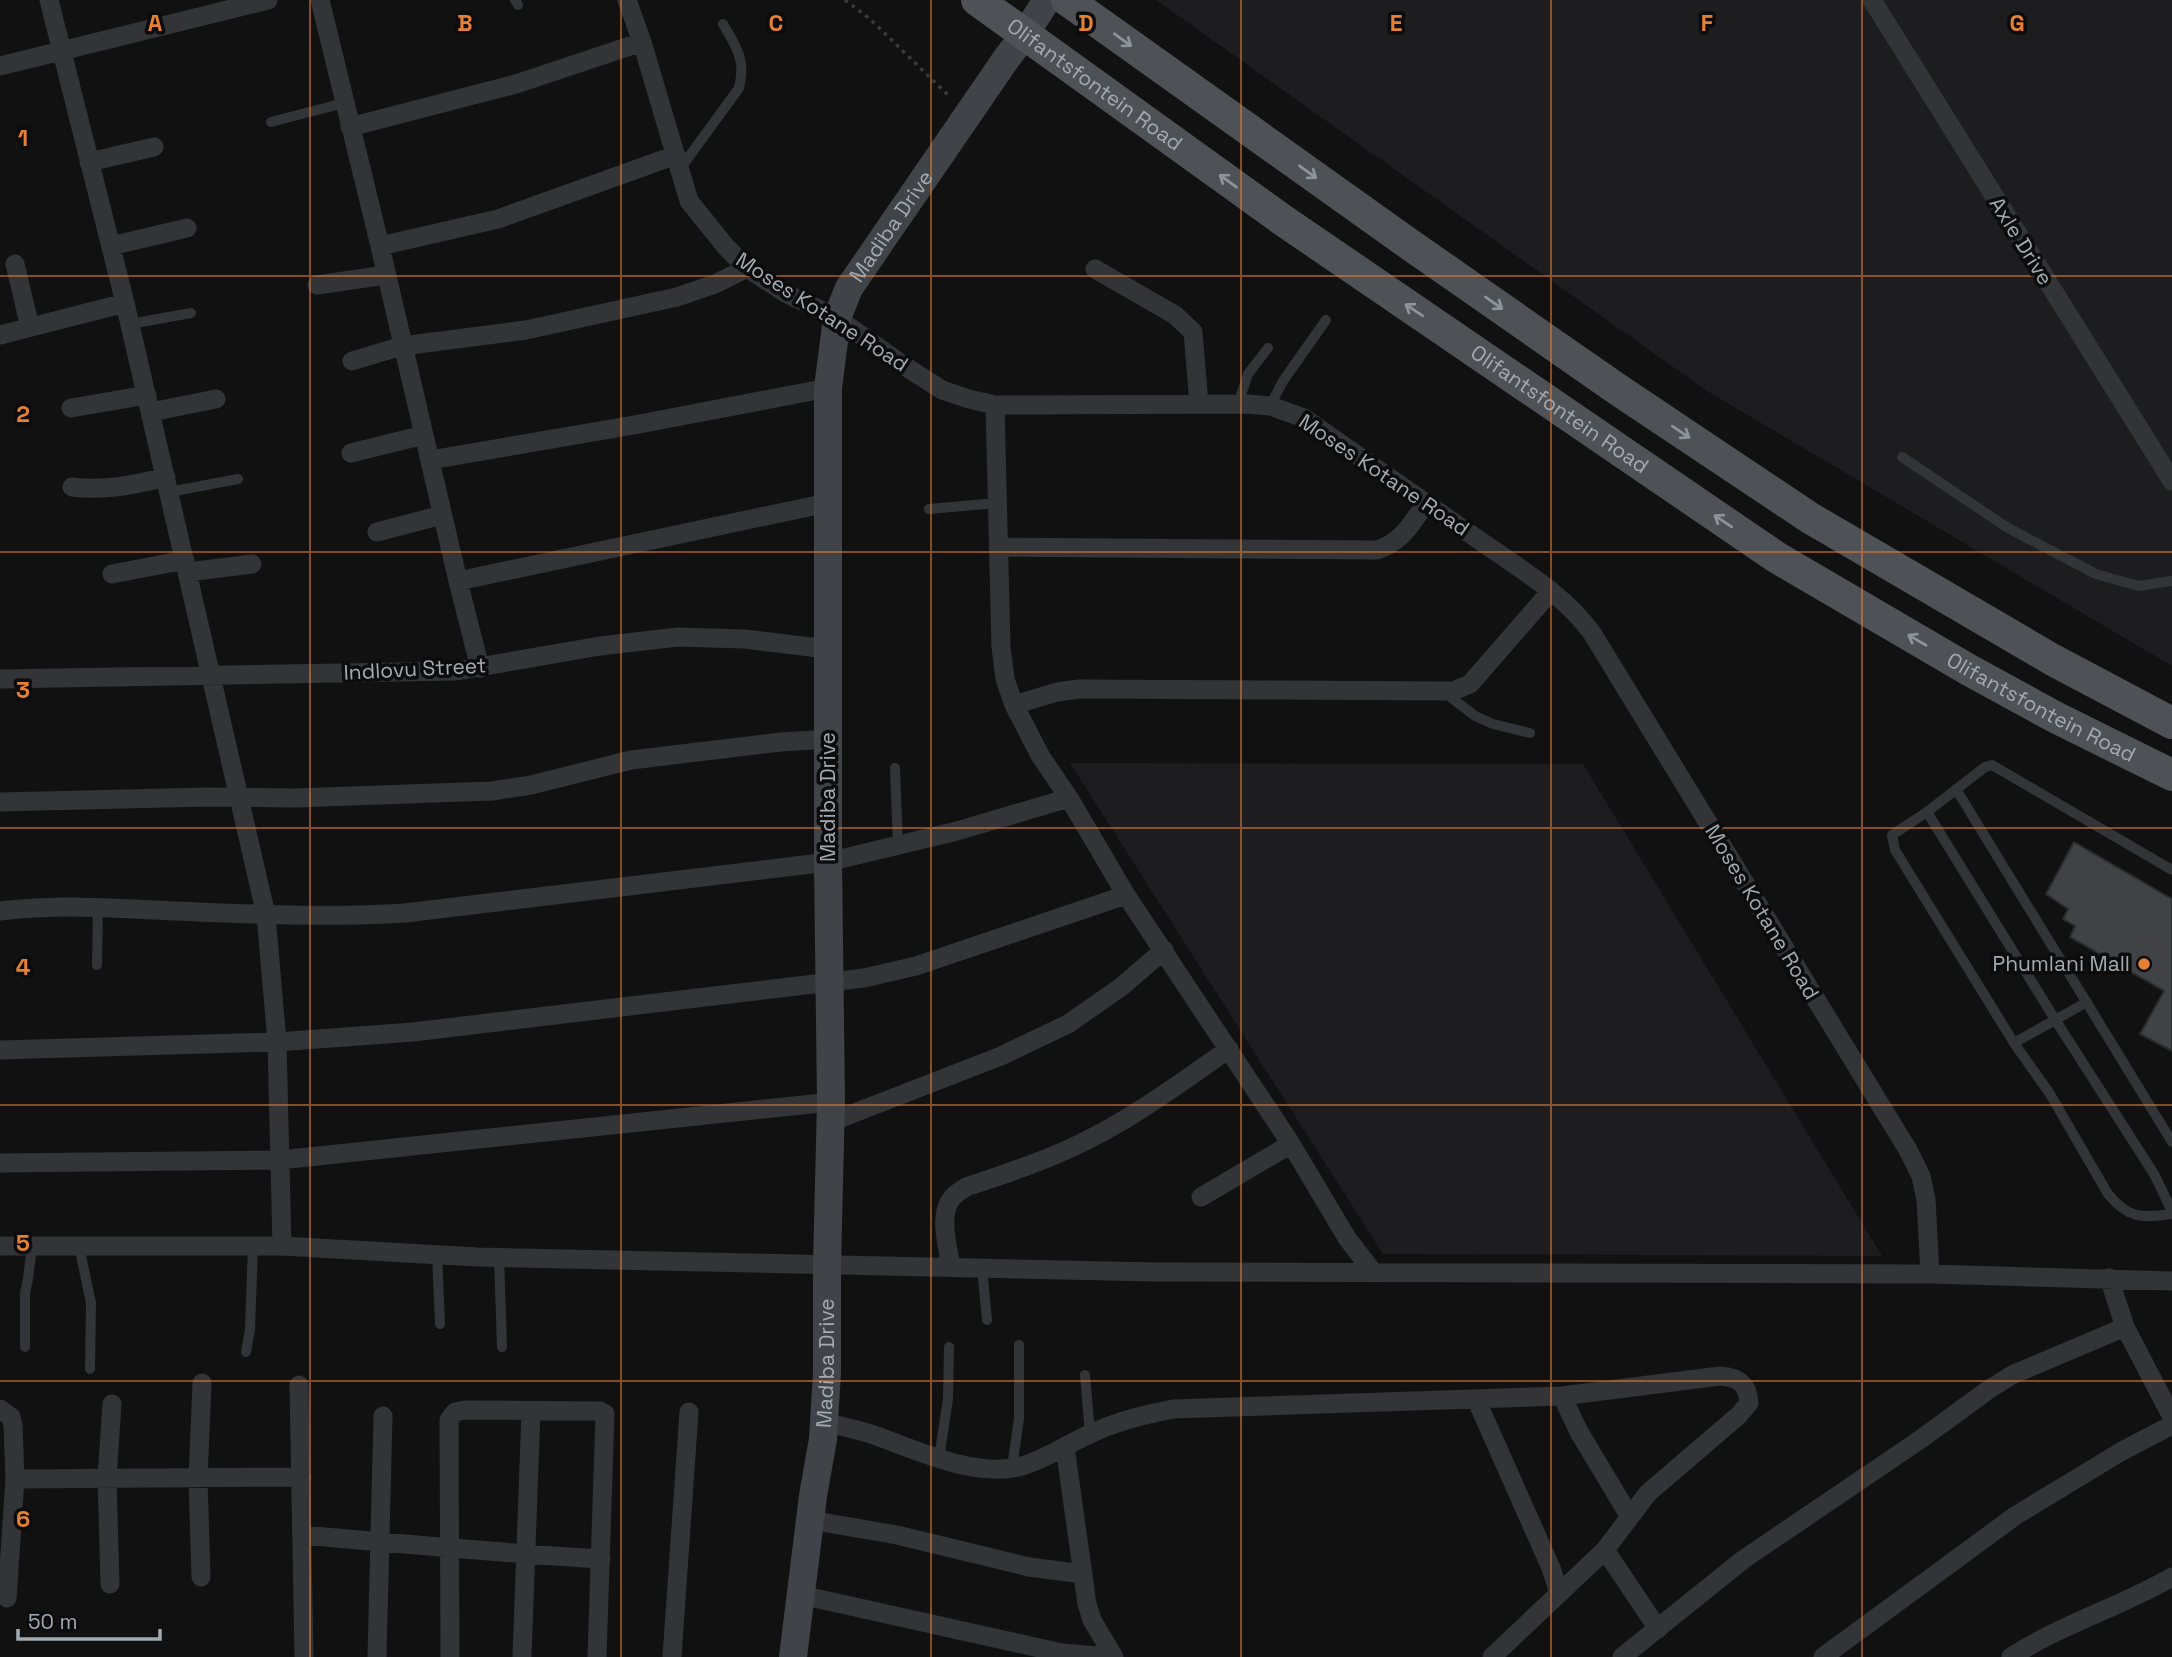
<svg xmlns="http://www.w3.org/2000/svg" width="2172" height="1657" font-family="'Space Grotesk',sans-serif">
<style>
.built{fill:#1d1d1f}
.building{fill:#404245;stroke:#2b2b2e;stroke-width:2}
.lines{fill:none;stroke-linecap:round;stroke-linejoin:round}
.path{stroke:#383b3e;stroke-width:3.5;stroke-dasharray:3.5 5;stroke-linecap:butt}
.lane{stroke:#323437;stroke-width:10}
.street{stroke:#323437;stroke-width:19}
.secondary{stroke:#404347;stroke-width:28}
.primary{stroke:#4e5155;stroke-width:32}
.oneway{stroke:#8e949b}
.grid{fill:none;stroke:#e58035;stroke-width:2;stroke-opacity:0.55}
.poi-dot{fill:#e58035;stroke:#0c0c0d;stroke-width:2.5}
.labels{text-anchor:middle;stroke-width:7;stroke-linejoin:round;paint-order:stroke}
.street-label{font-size:21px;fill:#a3abb2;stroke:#0c0c0d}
.poi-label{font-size:21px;fill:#a3abb2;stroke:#0c0c0d;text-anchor:end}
.grid-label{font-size:23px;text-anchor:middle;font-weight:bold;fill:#e58035;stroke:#0c0c0d;stroke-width:7;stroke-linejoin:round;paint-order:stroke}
</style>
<rect width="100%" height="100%" fill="#111112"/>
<path class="built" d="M1156,0h1016v666l-465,-275z
M1070,763l513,1 299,492 -499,-2z"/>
<path class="building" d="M2074,842l98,57v152l-32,-17 24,-43 -94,-54 5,-11 -12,-7 5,-10 -22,-15z"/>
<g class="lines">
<path class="path" d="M845,0l25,19 81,79"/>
<path class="lane" d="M515,0l3,5
M271,122l73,-19
M680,169l59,-81c7,-28 -2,-40 -16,-64
M130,324l61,-11
M1238,404l10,-30 20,-26
M1270,406l13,-25 43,-61
M1902,457l106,71 88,46 42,12 34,-5
M169,492l69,-13
M929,509l68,-6
M1444,692l31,24 18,8 37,9
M895,768l3,77
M1956,789l216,353
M1927,812l129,209 98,153 18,37
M97,965l1,-58
M2087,1002l-73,41 -119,-193 -3,-15 35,-23 58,-45 7,-2 180,105
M2014,1043l36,51 58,100c21,25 33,24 64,20
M79,1246l12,57 -1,66
M437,1254l3,70
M499,1257l3,90
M982,1268l5,52
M25,1347v-54l3,-14 4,-33
M246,1352l4,-23 3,-83
M1085,1375l5,59
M939,1458l9,-59 1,-52
M1012,1467l7,-48v-74"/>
<path class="street" d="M49,0l76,303 141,612 11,127 5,204
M320,0l60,246 78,335 22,87
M627,0l15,42 47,159 37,46 21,21 40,26 50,24 66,47 39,25 27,9 26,6 252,-1 23,2 34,12c58,40 115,80 172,120 41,29 87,55 116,95l316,517 13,26 5,24 4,74
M1872,0l300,481
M0,66l268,-66
M350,127l166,-43 126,-42
M89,162l65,-15
M111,246l76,-18
M380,246l118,-27 178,-64
M15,264l15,63
M1095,269l80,46 18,17 6,72
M317,285l69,-10
M0,335l125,-32
M352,361l50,-15 124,-16 151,-33 38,-13 32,-16
M995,405l6,242 4,32 9,26 27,52 28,41 57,97 165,249 56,94 26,34
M71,408l76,-13
M151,412l65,-13
M351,453l73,-18
M430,460l204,-35 194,-37
M72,487c33,4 62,-2 94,-10
M377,532l65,-17
M998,547l379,3c25,-8 35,-27 49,-47
M188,572l64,-8
M112,574l73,-14
M458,581l369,-78
M0,679l456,-8 144,-25 78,-9 66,2 83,10
M1014,705l43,-13 22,-3 374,2 17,-7 81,-93
M0,802l207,-5 88,1 197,-7 39,-6 100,-25 150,-18 48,-3
M0,911c59,-7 117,-3 176,0 76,3 153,7 229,2l423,-51 129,-31 112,-33
M0,1050l277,-8 136,-10 451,-54 52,-12 210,-71
M831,1122l170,-66 67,-32 53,-37 43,-37
M0,1163l280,-3 551,-58
M1201,1197l90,-53
M0,1246h282l195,11 679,15 774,2 242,7
M951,1267c-3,-19 -13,-53 1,-69 3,-4 10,-8 14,-11 36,-12 73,-24 107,-40 56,-26 106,-63 156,-98
M2109,1278l16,49 47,90
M299,1385l5,272
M1562,1396l17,36 51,85
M1476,1399l75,169 8,25
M0,1409l11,8 2,8 2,54 -8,119
M824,1422c15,4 31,7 47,12 44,15 104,45 151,32 24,-7 45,-22 68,-32 27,-13 54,-19 83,-25l389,-13 158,-20c18,1 28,8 29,27l-10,12 -91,78 -43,57 -113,107
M1065,1447l22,157 5,16 22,37
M15,1479l287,-2
M810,1520l87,15 132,32 54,7
M303,1535c99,9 198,18 298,24
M1605,1550l53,79
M201,1577l-3,-98 4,-96
M110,1584l-3,-107 5,-73
M801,1595l261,58 46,4
M377,1657l6,-241
M450,1657l-1,-237 6,-8 10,-2 135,1 5,3 -8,243
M522,1657l9,-246
M672,1657l17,-245
M1622,1657l122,-98 177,-120 67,-49 24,-15 113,-48
M1823,1657l192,-141 107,-65 50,-26
M2011,1657c51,-33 109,-50 161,-80"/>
<path class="secondary" id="s1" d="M793,1657l20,-161 10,-57 4,-66v-108l4,-163 -3,-240v-474l9,-70 12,-30 157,-229 19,-25 22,-34"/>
<g class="primary">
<path id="s2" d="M977,0l307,221 492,336 193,113 86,47 117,58"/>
<path d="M1067,0l342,244 208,145 193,129 243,142 119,63"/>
</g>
</g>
<defs><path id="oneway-shaft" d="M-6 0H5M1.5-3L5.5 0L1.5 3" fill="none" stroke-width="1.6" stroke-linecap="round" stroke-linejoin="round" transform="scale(1.75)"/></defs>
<g class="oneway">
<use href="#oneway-shaft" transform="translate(1123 40) rotate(36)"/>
<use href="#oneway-shaft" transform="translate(1308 172) rotate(36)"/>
<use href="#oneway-shaft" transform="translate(1228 181) rotate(-144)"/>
<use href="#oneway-shaft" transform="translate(1494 303) rotate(35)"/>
<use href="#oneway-shaft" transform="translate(1414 310) rotate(-146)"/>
<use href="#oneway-shaft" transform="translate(1681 432) rotate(34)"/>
<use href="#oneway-shaft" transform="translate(1723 521) rotate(-146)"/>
<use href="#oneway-shaft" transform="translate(1917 640) rotate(-150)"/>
</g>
<path class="grid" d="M310,0v1657M621,0v1657M931,0v1657M1241,0v1657M1551,0v1657M1862,0v1657M0,276h2172M0,552h2172M0,828h2172M0,1105h2172M0,1381h2172"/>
<circle class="poi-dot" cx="2144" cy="964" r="7"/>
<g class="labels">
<g class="street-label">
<text dy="7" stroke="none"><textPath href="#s2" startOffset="145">Olifantsfontein Road</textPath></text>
<text dy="7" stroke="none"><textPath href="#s1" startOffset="1449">Madiba Drive</textPath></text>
<text transform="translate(2021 241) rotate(58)" y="7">Axle Drive</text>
<text transform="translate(822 312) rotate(33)" y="7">Moses Kotane Road</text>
<text dy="7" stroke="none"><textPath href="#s2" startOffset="712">Olifantsfontein Road</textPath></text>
<text transform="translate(1384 475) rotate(34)" y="7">Moses Kotane Road</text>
<text transform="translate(415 669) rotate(-3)" y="7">Indlovu Street</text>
<text dy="7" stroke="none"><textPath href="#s2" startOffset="1279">Olifantsfontein Road</textPath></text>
<text transform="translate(828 797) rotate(-90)" y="7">Madiba Drive</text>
<text transform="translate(1762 912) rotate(59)" y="7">Moses Kotane Road</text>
<text dy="7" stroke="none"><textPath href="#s1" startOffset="296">Madiba Drive</textPath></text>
</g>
<g class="poi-label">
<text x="2130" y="971">Phumlani Mall</text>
</g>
</g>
<g class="grid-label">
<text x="155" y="31">A</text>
<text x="465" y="31">B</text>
<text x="776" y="31">C</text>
<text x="1086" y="31">D</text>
<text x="1396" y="31">E</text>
<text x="1707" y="31">F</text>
<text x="2017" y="31">G</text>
<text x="23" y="146">1</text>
<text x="23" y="422">2</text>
<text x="23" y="698">3</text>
<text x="23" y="975">4</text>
<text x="23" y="1251">5</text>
<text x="23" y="1527">6</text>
</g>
<path d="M18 1629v10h142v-10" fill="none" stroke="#a3abb2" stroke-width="3.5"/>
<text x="28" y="1629" font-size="21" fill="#a3abb2" stroke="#0c0c0d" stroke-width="5" paint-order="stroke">50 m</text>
</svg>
